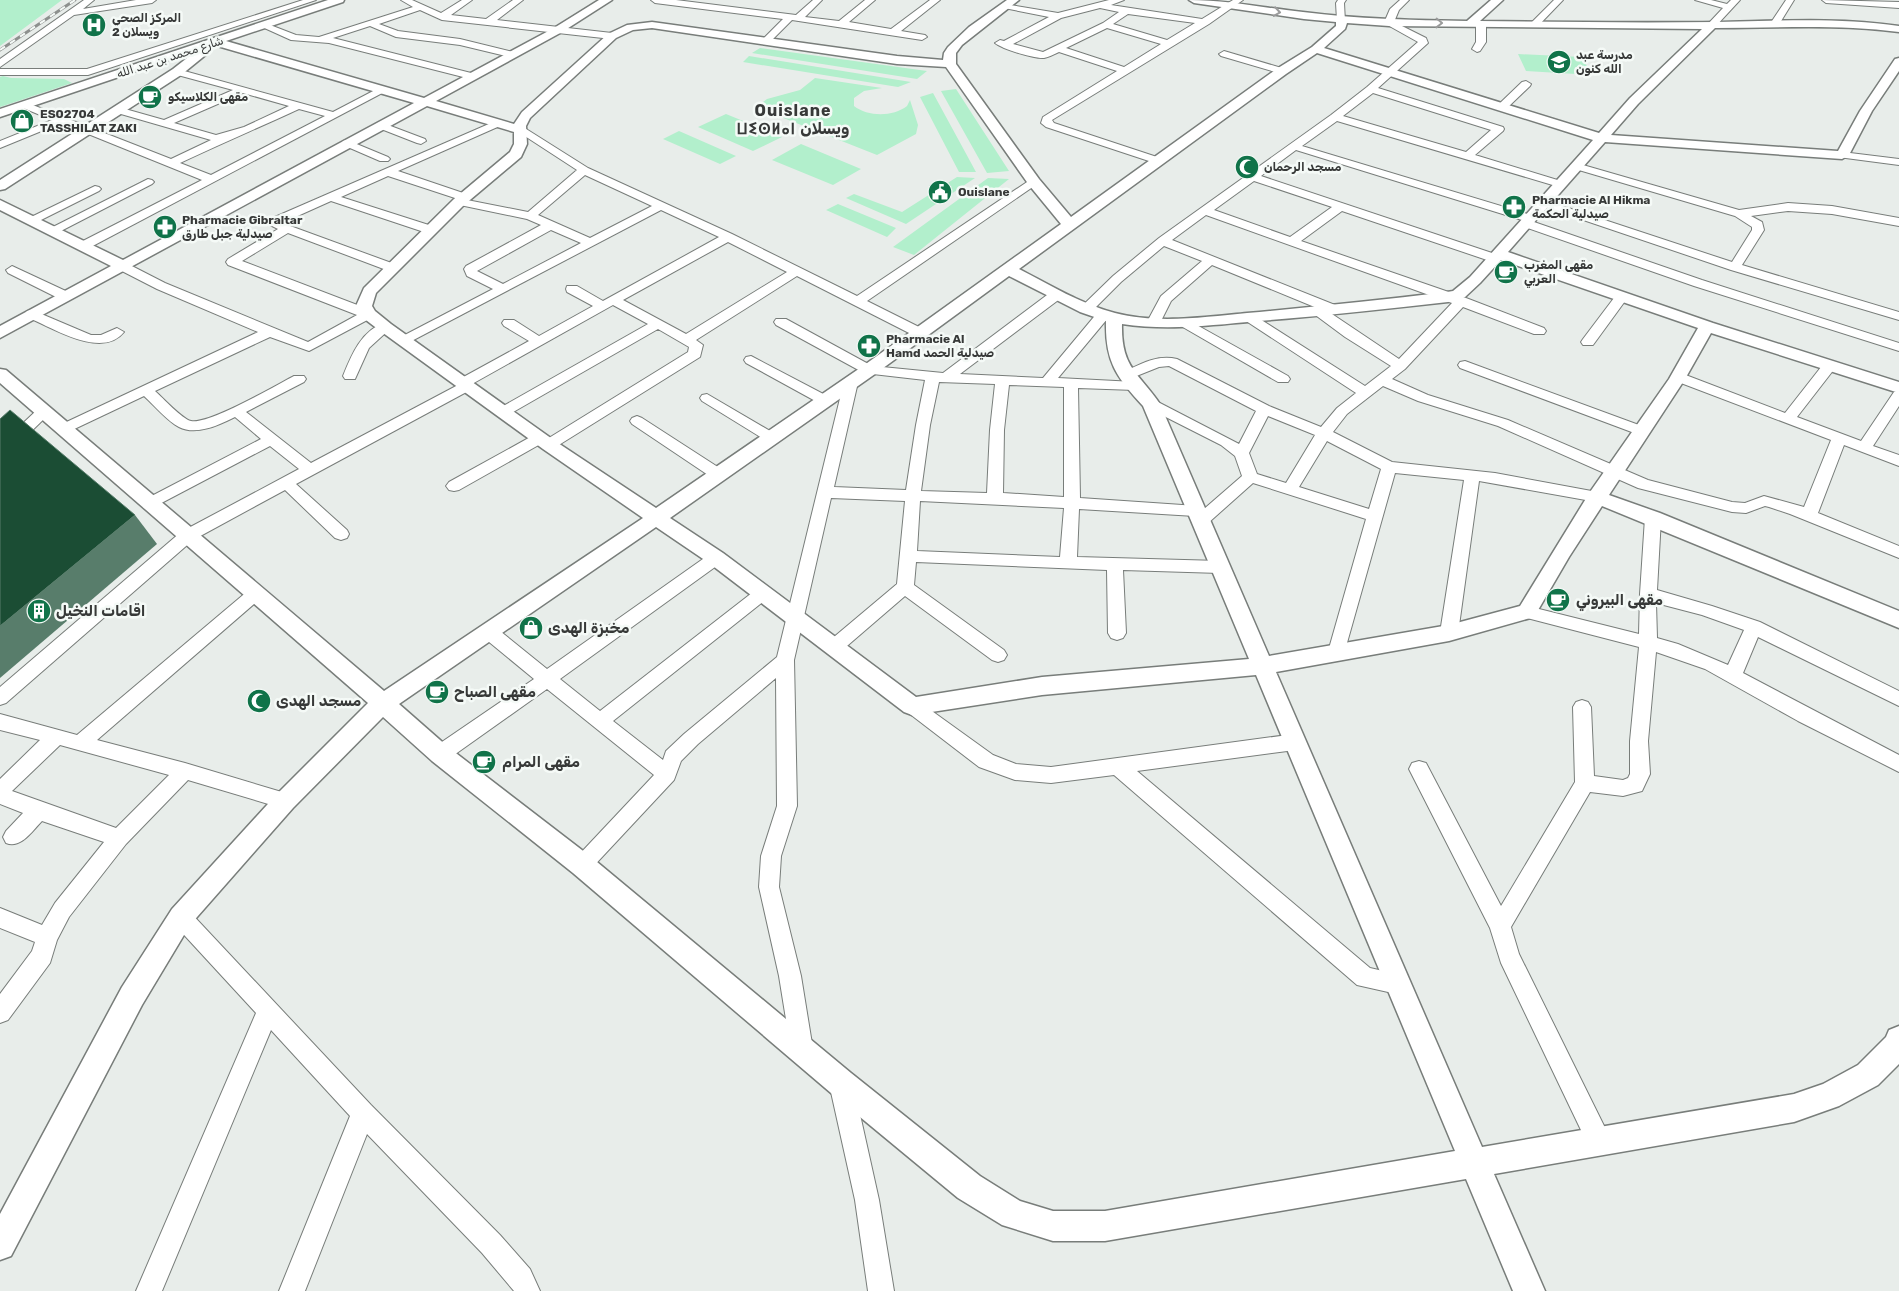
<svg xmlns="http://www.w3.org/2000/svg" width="1899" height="1291" font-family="Rubik,'Noto Naskh Arabic','Noto Sans Tifinagh',sans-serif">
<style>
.green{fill:#b2efcc}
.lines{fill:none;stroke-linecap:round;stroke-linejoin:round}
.minor-casing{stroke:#787d7a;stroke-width:2}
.tertiary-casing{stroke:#787d7a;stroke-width:3}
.minor{fill:#fff;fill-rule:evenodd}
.tertiary{fill:#fff;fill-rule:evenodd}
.rail-casing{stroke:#8d908e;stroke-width:3}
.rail{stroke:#f5faf7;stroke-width:2;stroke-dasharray:6;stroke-linecap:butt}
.shaded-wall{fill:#587d6b}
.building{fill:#1b4d34;stroke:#587d6b}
.oneway{stroke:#9b9c9c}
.labels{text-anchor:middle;stroke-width:5;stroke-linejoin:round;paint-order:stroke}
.far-poi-label{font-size:12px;font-weight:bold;fill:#373938;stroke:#f5faf7;text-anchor:start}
.far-street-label{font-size:12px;fill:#373938;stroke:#f5faf7}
.poi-label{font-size:15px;font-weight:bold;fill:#373938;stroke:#f5faf7;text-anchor:start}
.far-district-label{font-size:16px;font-weight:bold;letter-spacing:1px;fill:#373938;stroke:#f5faf7}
</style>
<rect width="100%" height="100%" fill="#e8edea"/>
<path class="green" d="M0,0h62l-62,46z
M760,48l167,23 -10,8 -165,-26z
M1518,54l64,3 10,18 -66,-4z
M749,56l162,26 -13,5 -155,-25z
M3,76l8,2 53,1 8,4 -72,24v-30z
M815,78l67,10 -18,3 -10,7v8c14,11 39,11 53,0l3,-6 8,25 -2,9 -39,21 -121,-48 11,-8 33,-9z
M956,89l53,82 -22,2 -46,-82z
M933,93l43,79h-17l-39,-75z
M726,114l56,23 -29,14 -55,-24z
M679,131l57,25 -16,8 -57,-25z
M801,144l60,25 -28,16 -61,-25z
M957,177l18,1 -69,46 -60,-26 8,-4 48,18z
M988,178l21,1 -95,76 -21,-8z
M838,204l58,24 -9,9 -61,-27z"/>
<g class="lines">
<g class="minor-casing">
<path id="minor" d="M84,0h10l-11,9 53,-9h20l-4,3 -78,12 -74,52v-8z
M303,0h13l-228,75h-88v-6h87z
M401,0h11l29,13 21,-13h10l-21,15 35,4 27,-19h10l-26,20 115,13 5,3 -5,3 -170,-19 -22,-10 -41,14 19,7 62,8 53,13 2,2 -5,3 -50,-12 -64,-8 -26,-11 -37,12 142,36v4l-4,1 -142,-36 -38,-3 -31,-14 5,-3 31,12 23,2 94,-30z
M651,0h25l120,15 17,-15h9l-17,17 34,4 26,-21h10l-26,22 42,7 39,-29h10l-39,31 24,4 2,2 -5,3 -130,-20 -22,22 -3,1 -5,-3 21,-21 -128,-16z
M1109,0h15l-13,5 91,14 31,-19h10l-34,24 -157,96 2,3 109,36 2,2 -2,2h-8l-109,-36 -5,-4 2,-6 74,-46 -58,-19c-5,2 -10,5 -15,6 -9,1 -42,-9 -49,-15l5,-3 4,1 45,-24 -45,-9v-4l54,9zM1100,8l19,4 -16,11 -60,29 -30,-8 48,-26zM1128,14l67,9 -28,17 -54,-16zM1107,28l54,16 -37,23 -58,-19z
M1338,0h8l-2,3 1,19 -3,1 -5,-3 -1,-17z
M1400,0h9l-10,10 -5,12 32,16 2,5 -50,45 125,39 1,2 -1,2 -28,24 89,27 2,2 -2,2h-8l-219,-65 -35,25 232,70 2,3 -2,3 168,58 197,63v8l-205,-65 -172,-60 -2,-3 2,-3 -226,-70 -35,26 237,79 2,3 -2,3h-8l-148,-50 -41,30 165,57 78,30 2,3 -2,3h-10l-71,-27 -58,62 -13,10 36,16 80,25 140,60 84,22 13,1 19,-7 40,11 27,-67 -158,-60 -2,-3 2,-3h10l102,39 40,-51h10l2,3 -2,3 -38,49 64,24 33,-49 5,-1v15l-26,40 26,9v11l-55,-21 -26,68 81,33v12l-109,-44 -21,-7 -4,-1 -19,7 -14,-1 -94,-24 -140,-62 -80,-25 -35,-15 -36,28 -14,18 59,30 103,11 102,19 5,1 3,4 -3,4 -5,1 -118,-21 -21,152 -3,5 -6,2 -6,-2 -3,-5 24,-153 -69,-7 -52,184 -6,2 -6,-2 -3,-5 38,-133 -113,-36 -46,41 -6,1 -6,-1 -2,-4 2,-4 -116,-7 -2,48 143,4 6,2 2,4 -2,4 -6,2 -97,-3 3,63 -3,5 -6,2 -6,-2 -3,-5 -1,-63 -191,-8 -2,23 90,65 3,5 -3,5 -6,2 -6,-2 -87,-64 -65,56 -6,2 -6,-2 -3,-5 3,-5 69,-58 8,-83 -74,-3 -37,162 3,146 -16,50 -2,31 22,89 12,74 -3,8 -8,3 -8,-3 -3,-8 -12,-74 -20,-89 2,-31 16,-50 -1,-128 -78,66 -17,17 -7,19 -85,91 -7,3 -7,-3 -3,-6 3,-6 79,-84 -107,-86 -100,71 -7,2 -7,-2 -2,-6 2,-6 101,-69 -51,-42 -3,-5 3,-5 6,-2 6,2 52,42 163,-115 6,-2 6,2 2,4 -2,4 -162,117 40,32 157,-122 6,-2 6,2 2,4 -2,4 -156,124 50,39 3,-9 18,-17 93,-77 67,-275 2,-3h10l2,3 -24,105 72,3 10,-65 9,-45 -61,-7 -88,-48 -2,-3 2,-3h10l86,47 71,7 108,-81h10l1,3 -1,3 -101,76 83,4 55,-66h10l2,3 -2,3 -50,60 77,4 5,1 2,3 -2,3 -5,1 -57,-2 2,110 117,8 7,3 38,-33 -7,-20 -14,-11 -75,-38 -2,-3 2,-3h10l83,43 17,-33 -87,-45 -10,1 -30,12 -7,-4 2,-3c16,-8 34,-18 53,-13l92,47 52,21 16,-19 19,-15 -116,-76 2,-3h10l113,72 26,-20 -46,-29 -31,-23 -2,-3 5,-3 -105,-43 -41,36 -12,24h-10l-2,-3 14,-26 41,-35 -38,-15 -43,36 -30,30 -5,1 -7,-4 34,-33 46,-38 172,-123 36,-28 51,-45 -34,-19 6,-14zM1373,93l118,37 -25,22 -123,-36zM1254,181l78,26 -42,30 -76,-27zM1206,215l237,85 9,3 -53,56 -70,-47 11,1 2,-3 -2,-3 -168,-67zM939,382l56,2 -5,46 -3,63 -66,-2 9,-66zM1009,385l55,2v110l-61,-4 1,-63zM1268,416l47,19 -29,48 -29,-9 -8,-21zM1327,441l54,28 -12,40 -70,-22zM920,501l144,7 -4,49 -143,-6z
M1554,0h9l-26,27h-6v-4z
M1695,0h16l16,4 4,-4h9l-25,27 -3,1 -5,-3 16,-17z
M1786,0h8l-16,26h-6l-2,-2z
M1822,0l77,2v6l-73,-5z
M1481,21l5,3v18l-6,9 -3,1 -5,-3 4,-7v-18z
M1224,51l61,18 2,2 -5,3 -61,-18 -2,-2z
M177,69l156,43 44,-23 4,-1 5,3 -299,158h-8l-2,-3 2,-3 123,-63 -141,-57 -61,25v-7l52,-21 -31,-13 -1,-2 5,-3 146,57 40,-19 -97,-28 -1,-2 5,-3 46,13 69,-30 -59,-16 -2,-2zM243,93l46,13 -45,21 -28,8 -42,-12zM299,109l26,7 -114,59 -31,-12c40,-19 80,-36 119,-54z
M1526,81l5,3 -1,2 -24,23h-8l-1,-2 1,-2 24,-23z
M498,120l4,1 1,2 -1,2 -104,46 71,24 2,2 -4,3 61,12 49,-42 -63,-41 5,-3 4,1 65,41 144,66 125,62 173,-116h8l2,2 -173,119 58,29 2,3 -2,3h-10l-118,-60 -101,64 7,5 -3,12 -146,91h-10l-2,-3 2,-3 -85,48 -5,1 -5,-1 -3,-4 3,-4 85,-47h10l2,3 -2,3 144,-89 1,-5 -31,-18 -150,86h-10l-2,-3 2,-3 150,-85 -35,-19 -141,79 2,2 -2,3 -176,95 51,46 2,4 -2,4 -6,2 -6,-2 -50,-48 -92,50 -187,163 -6,2v-18l181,-155 118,-63 -29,-23 -120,63 -6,-1 -2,-4 2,-4 117,-61 -26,-22c-16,8 -39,19 -56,10 -11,-5 -25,-22 -35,-31l-76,36h-10l-2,-3 2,-3 200,-94 -101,-43 -39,-20 -2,-3 2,-3h8l39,20 143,59 49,-27 -129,-50 -2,-3 2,-3 50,-30 -12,-6 2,-3zM585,175l67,31 -62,32 -52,-23zM388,176l70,23 -5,3 2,2 72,15 14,6 -75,41 -2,3 3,7 26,13 -94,49 -2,3 7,4 257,-135 58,27 -116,64 -26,-15h-10l-1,3 1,3 26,14 -54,30 -25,-16h-10l-2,3 2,3 25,15 -71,39 -2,3 2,2 -147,78 -65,-51 58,-30 2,-3 -2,-3h-10c-19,10 -86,49 -103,45 -9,-2 -28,-23 -36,-30l115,-54 39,14 64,-34 2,-3 -2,-3 -131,-50 46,-28 101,38h8l2,-3 -2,-3 -115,-42 49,-22 96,32h8l2,-3 -2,-3 -94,-30zM551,230l30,13 -78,41 -26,-13zM728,242l59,30 -101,62 -63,-34z
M380,122l45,17 1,2 -5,3 -4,-1 -41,-16 -1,-2z
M347,140l41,17 2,2 -2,2h-8l-37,-16 -1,-2 1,-2z
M1842,152l57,7v6l-61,-8 -1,-2 1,-2z
M1576,163l163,47 49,-7 44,3 67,12v8l-67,-12 -44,-3 -37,5 11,6 2,8 -22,35 157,47v8l-168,-50 -192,-65 -2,-2 2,-2h8l185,61 20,-32v-3l-17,-11 -163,-48 -2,-2z
M148,179l4,1 2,2 -2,2 -95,49h-8l-2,-3z
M95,186l4,1 2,2 -2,2 -64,32 -4,1 -6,-4z
M12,266l58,27 1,3 -1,3h-10l-52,-26 -2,-3z
M1622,293l6,4 -35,48h-10l-2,-3 2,-3 34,-45z
M32,310l59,25h10l16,-7 7,4c-22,28 -73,-5 -97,-15l-2,-3 2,-3z
M1186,319l102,57 2,3 -2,3h-10l-97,-56 -2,-3 2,-3z
M385,323l7,4 -23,21 -14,31h-10l-2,-3c8,-20 19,-47 42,-53z
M751,356l78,41 2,3 -2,3h-10l-73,-40 -2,-3 2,-3z
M1465,361l182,67 2,3 -2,3h-10l-177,-66 -2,-3 2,-3z
M707,394l70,41 2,3 -2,3h-10l-65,-40 -2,-3 2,-3z
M43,407l5,2 2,3 -2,3 -43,42 -5,2v-14l38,-36z
M637,416l5,2 82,53 3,4 -3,4h-10l-82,-55 -2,-3 2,-3z
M1653,513l6,1 2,4 -4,72 55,16 48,16 139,69v15l-141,-69 -15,36 156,82v17l-101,-51 -93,-52 -49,-17 -8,89 2,33 -8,17 -19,5 -33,-4 -79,135 8,27 93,188 -3,9 -9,3 -9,-3 -90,-188 -11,-35 -81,-159 3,-6 7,-2 7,2 75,143 74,-124 -2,-75 3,-5 6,-2 6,2 3,5 3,69 29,4 5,-2 2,-4v-33l9,-94 -112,-29 -6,-1 -3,-5 3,-5 6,-1 112,28 1,-40 5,-76 2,-4zM1656,603l46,12 42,15 -16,35 -50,-21 -21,-6z
M255,588l6,2 2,4 -2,4 -164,142 88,23 100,30 7,2 3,6 -3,6 -7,2 -97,-29 -62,64 -57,73 -12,23 -7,23 -42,57 -8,3v-29l32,-43 3,-9 -35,-14v-20l42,17 13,-22 49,-61 -62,-21c-10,10 -21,28 -36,22l-3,-6 3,-6 17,-18 -23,-9v-25l40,-39 -40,-10v-16l77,21 172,-145zM60,745l109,30 -53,53 -104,-37z
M912,699l6,2 75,54 23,9 35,3 244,-33 7,3 2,5 -2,5 -7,3 -158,21 233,197 35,8 3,7 -3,7 -8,4 -40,-9 -243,-210 -63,8 -36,-3 -36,-13 -73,-56 -3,-5 3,-5z
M181,907l7,3 183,195 129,130 30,34 10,22h-26l-32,-38 -115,-119 -62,157h-26l71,-175 -79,-86 -109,261h-26l120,-278 -82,-89 -4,-7 4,-7z
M841,1071l8,4 4,8 26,117 15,91h-26l-13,-91 -26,-117 4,-8z"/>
</g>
<g class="tertiary-casing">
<path id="tertiary" d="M328,0h16l-1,2 -117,39 198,57 130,-70 45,-28h13l-50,32 -126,69 78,23 8,-12 86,-78 19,-9 25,-3 245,34 46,4 1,-7 4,-6 21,-20 38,-27h12l-57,45 -6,8v11l83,115 32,38 207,-149 34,-21 24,-21v-4l-32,-3 -110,-16 -5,-3c38,0 75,8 114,12 54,7 109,8 164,9l24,-21h12l-23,21c79,1 158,2 236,1 61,-1 123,-5 183,4v6c-61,-8 -123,-4 -184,-4l-77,76 -27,31 227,16 22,-40 35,-52 4,-1v13l-27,40 -23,44 -7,4 -237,-17 -97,110 205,71 186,59v11l-188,-60 -26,46 -76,116 51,18 239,98v17l-297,-122 -33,51 -35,60 -85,24 -173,31 206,475 312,-53 29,-10 35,-19 28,-28 3,-7 10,-4v38l-21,21 -39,21 -45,16 -300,52 51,117h-32l-47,-112 -361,62h-52l-51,-16 -44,-27 -127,-105 -258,-220 -141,-112 -49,-44 -90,91 -103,117 -48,80 -131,251 -11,4v-46l122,-227 50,-78 105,-115 91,-91 -368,-320v-14l6,1 378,321 259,-173 -100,-69 -164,-119 -17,-13 -6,-11 8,-18 90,-89 56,-47 4,-8v-12l-87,-26 -427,232v-12l111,-60 -111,-56v-10l123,60 291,-157 -200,-58 -8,3 4,3 -2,2 -27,22 -176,114 -5,1v-10l173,-111 23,-18 -196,66v-8zM1347,23l42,3 313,3 -72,69 -31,35 -275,-85 21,-19zM652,28l245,36 49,3 83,118 32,39 -198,142 -207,142 -101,-67 -164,-117 -16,-13 -3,-5 4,-13 88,-88 57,-48 6,-13 -1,-18 4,-8 86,-80 17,-8zM1317,53l276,87 -123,137 -17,14 -6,1c-66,8 -133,15 -200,21 -42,4 -90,11 -132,0 -34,-9 -65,-28 -96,-44l267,-195zM1501,260l197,68 -29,51 -79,113 -70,114 -71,19 -180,31 -109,-252c-22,-32 -39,-36 -38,-80 46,7 91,1 137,-3 63,-5 126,-12 189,-19l17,-5 15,-14zM1009,276l71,36 26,9c-1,40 10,56 37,85l106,253 -207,18 -126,20 -193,-144 -53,-35 205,-144zM656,527l53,36 195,149 8,3 130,-20 214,-20 199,476 -350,60h-52l-33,-10 -40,-25 -129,-103 -260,-216 -143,-110 -49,-43z"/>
</g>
<use href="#minor" class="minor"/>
<use href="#tertiary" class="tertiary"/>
<g class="rail-casing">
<path id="rail" d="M0,50l75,-50"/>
</g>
<use href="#rail" class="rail"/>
</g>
<path class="shaded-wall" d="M135,515l22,29 -157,134v-52z"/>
<path class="building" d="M10,410l125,105 -135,111v-207z"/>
<defs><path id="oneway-chevron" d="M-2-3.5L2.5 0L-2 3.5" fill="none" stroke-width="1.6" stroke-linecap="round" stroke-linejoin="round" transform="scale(1.25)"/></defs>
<g class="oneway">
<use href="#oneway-chevron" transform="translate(1277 12) rotate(9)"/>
<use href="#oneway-chevron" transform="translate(1439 23) rotate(1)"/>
</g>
<defs>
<g id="hospital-disc" transform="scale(1.25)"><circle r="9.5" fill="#107349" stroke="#f5faf7"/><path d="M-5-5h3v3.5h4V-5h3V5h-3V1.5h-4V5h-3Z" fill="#fff"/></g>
<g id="school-disc" transform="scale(1.25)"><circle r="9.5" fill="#107349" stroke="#f5faf7"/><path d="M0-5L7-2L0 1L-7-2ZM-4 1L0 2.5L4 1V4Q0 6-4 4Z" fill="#fff"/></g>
<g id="cafe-disc" transform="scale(1.25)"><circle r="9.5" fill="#107349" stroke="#f5faf7"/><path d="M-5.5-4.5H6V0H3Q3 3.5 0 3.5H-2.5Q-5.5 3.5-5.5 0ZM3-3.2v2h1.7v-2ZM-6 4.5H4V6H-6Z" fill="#fff"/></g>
<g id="shop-disc" transform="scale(1.25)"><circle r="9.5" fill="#107349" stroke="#f5faf7"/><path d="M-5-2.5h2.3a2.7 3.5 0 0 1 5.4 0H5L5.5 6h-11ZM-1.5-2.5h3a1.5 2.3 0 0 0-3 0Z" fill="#fff"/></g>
<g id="mosque-disc" transform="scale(1.25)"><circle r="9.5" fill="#107349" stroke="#f5faf7"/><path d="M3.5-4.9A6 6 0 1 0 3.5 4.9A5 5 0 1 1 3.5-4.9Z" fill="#fff"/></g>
<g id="civic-disc" transform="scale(1.25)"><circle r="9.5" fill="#107349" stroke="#f5faf7"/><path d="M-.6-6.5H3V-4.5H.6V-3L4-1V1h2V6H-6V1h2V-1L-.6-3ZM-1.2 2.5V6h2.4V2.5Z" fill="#fff"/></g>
<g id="pharmacy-disc" transform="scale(1.25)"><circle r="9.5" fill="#107349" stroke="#f5faf7"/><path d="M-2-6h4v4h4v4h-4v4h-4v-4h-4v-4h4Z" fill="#fff"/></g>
<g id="building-disc" transform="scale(1.25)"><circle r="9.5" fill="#107349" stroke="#f5faf7"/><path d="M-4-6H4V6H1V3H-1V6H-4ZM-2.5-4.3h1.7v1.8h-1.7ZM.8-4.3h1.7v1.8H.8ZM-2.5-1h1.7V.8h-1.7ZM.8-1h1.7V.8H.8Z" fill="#fff"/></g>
</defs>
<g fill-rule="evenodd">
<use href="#hospital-disc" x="94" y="25"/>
<use href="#school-disc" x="1559" y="62"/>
<use href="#cafe-disc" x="150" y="97"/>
<use href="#shop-disc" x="22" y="121"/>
<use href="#mosque-disc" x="1247" y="167"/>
<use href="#civic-disc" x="940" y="192"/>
<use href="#pharmacy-disc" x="1514" y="207"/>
<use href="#pharmacy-disc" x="165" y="227"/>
<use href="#cafe-disc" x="1506" y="272"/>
<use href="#pharmacy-disc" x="869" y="346"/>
<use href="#cafe-disc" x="1558" y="600"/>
<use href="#building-disc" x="39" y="611"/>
<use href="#shop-disc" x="531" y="628"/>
<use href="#cafe-disc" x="437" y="692"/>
<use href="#mosque-disc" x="259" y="701"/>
<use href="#cafe-disc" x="484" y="762"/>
</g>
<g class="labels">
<g class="far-poi-label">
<text x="112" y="22">المركز الصحي<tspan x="112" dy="14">ويسلان 2</tspan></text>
<text x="1576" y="59">مدرسة عبد<tspan x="1576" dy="14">الله كنون</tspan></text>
<text x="168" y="101">مقهى الكلاسيكو</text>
<text x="40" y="118">ES02704<tspan x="40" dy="14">TASSHILAT ZAKI</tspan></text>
<text x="1264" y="171">مسجد الرحمان</text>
<text x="958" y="196">Ouislane</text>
<text x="1532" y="204">Pharmacie Al Hikma<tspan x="1532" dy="14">صيدلية الحكمة</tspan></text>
<text x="182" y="224">Pharmacie Gibraltar<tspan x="182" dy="14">صيدلية جبل طارق</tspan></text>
<text x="1524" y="269">مقهى المغرب<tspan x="1524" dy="14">العربي</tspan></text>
<text x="886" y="343">Pharmacie Al<tspan x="886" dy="14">Hamd صيدلية الحمد</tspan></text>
</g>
<g class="far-street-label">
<text transform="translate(170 57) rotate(-18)" y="4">شارع محمد بن عبد الله</text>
</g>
<g class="poi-label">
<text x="1576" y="605">مقهى البيروني</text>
<text x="56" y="616">اقامات النخيل</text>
<text x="548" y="633">مخبزة الهدى</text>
<text x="454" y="697">مقهى الصباح</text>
<text x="276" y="706">مسجد الهدى</text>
<text x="502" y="767">مقهى المرام</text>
</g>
<g class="far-district-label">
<text x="793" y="116">Ouislane<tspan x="793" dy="18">ⵡⵉⵙⵍⴰⵏ ويسلان</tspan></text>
</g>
</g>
</svg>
